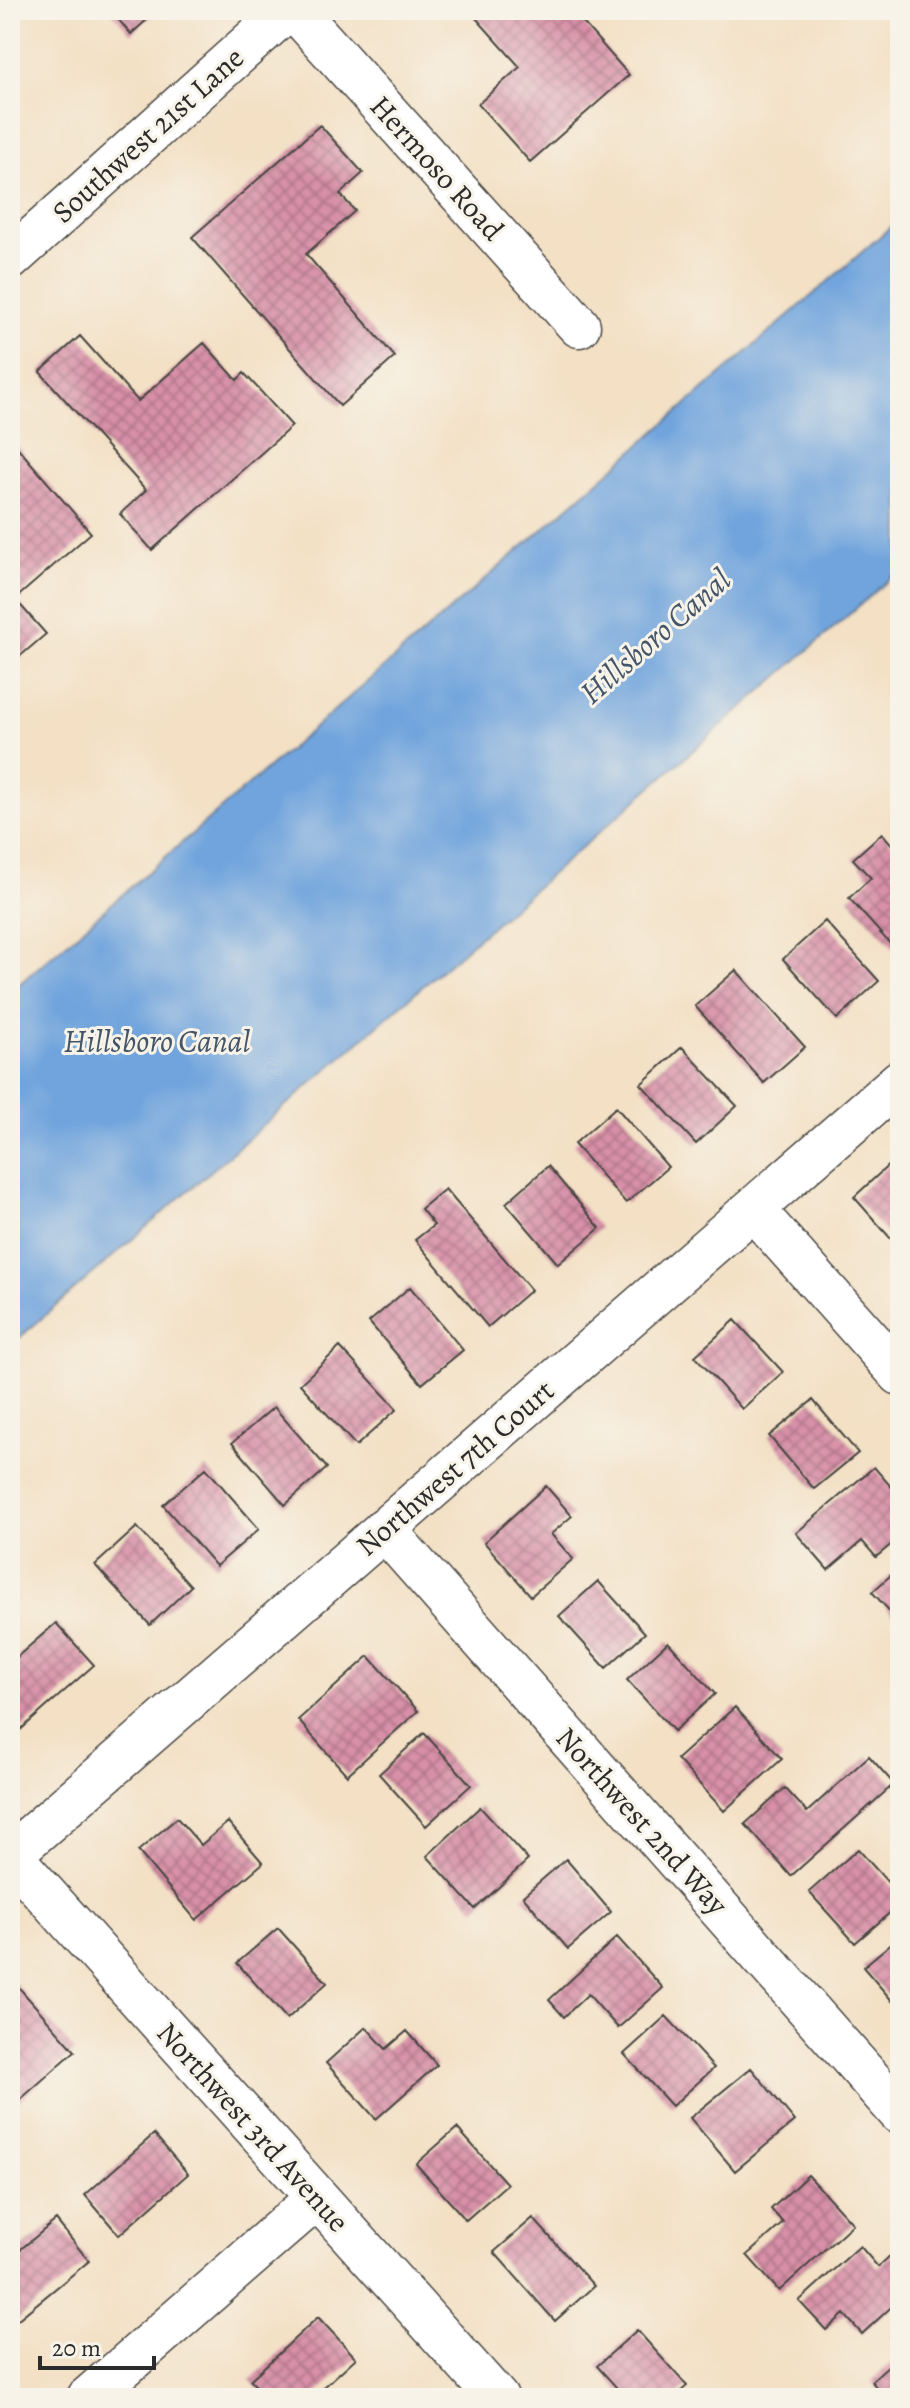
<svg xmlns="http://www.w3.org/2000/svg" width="910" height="2408" font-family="Alegreya,serif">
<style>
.water{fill:#71a4dd;stroke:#4e6884;stroke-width:2}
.building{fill:url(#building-cross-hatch)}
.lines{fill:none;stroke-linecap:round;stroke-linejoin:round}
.minor-casing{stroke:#494642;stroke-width:45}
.minor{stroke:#fff;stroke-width:42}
.labels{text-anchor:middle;stroke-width:6;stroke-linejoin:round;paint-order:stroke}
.street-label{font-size:30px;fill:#2b2b2b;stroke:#f7f3e8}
.water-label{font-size:32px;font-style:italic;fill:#445569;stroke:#f7f3e8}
</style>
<defs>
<pattern id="building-cross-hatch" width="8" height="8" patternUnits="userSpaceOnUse" patternTransform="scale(2)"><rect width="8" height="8" fill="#d890a8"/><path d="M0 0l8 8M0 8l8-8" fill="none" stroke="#af7689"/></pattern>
</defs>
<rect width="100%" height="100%" fill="#f7f3e8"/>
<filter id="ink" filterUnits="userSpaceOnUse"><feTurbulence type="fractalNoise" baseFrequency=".0125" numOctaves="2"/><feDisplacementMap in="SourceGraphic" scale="16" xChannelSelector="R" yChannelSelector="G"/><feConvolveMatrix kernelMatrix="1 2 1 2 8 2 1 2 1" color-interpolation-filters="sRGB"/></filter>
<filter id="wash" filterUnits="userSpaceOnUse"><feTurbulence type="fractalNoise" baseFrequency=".006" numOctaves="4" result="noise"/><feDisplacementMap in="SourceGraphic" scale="32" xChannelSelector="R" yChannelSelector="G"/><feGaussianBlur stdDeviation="1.8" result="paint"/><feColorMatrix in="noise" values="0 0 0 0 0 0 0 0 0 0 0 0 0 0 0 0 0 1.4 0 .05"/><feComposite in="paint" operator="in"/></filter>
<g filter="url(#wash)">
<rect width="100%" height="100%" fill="#f3e0c5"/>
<path class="water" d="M900,219v351l-890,776v-354z"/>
<g id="blocks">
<path class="building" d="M110,10h48l-27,24z
M485,10h87l57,65 -99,87 -52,-58 42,-37 -44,-49z
M320,125l43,48 -23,21 15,17 -49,43 89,103 -55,49 -148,-169z
M80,336l58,65 66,-58 33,37 7,-7 48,53 -140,124 -32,-36 26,-24 -106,-118z
M12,441l79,92 -76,66 31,35 -28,24 -8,-8v-207z
M882,833l18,21v101l-51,-57 22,-20 -18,-19z
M825,921l54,60 -42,38 -54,-60z
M736,970l69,77 -41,36 -69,-77z
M682,1047l55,59 -41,38 -55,-60z
M616,1107l52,60 -42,36 -52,-59z
M893,1161l7,7v81l-46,-52z
M548,1166l52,62 -42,36 -52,-61z
M445,1189l86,101 -43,37 -73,-87 19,-15 -13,-16z
M410,1287l53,63 -41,34 -53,-62z
M735,1320l48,52 -41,37 -47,-53z
M340,1347l57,62 -41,37 -56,-62z
M813,1400l45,53 -44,36 -45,-53z
M274,1407l53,61 -42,37 -53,-62z
M874,1467l26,30v40l-24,20 -14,-16 -34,29 -32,-37z
M206,1468l53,61 -43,37 -53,-61z
M546,1486l26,30 -21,18 22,25 -42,37 -47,-54z
M137,1527l54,59 -41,39 -55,-60z
M900,1567v49l-3,3 -25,-27z
M598,1581l47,52 -39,35 -47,-52z
M56,1623l38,42 -76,67 -8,-9v-60z
M668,1642l47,52 -41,37 -47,-51z
M369,1656l49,55 -71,64 -49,-55z
M735,1707l47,52 -58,52 -47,-52z
M424,1733l47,52 -45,41 -47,-52z
M869,1756l25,28 -103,92 -46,-52 40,-36 22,24z
M480,1807l48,53 -53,49 -48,-53z
M177,1818l24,27 27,-23 35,41 -67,57 -58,-69z
M858,1849l42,47v8l-45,39 -46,-51z
M566,1859l45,53 -43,37 -45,-53z
M278,1928l49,55 -40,36 -50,-56z
M900,1936v74l-37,-43z
M617,1937l46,51 -45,40 -30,-34 -24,23 -15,-17z
M14,1982l61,69 -63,56 -2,-2v-119z
M666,2016l48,52 -42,38 -48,-52z
M366,2027l20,22 21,-18 30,34 -61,54 -50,-56z
M751,2068l44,53 -60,50 -45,-53z
M457,2128l50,56 -41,36 -50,-56z
M154,2134l34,40 -69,61 -34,-40z
M808,2175l45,49 -74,67 -32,-36 36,-32 -12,-14z
M533,2218l61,68 -39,35 -61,-69z
M56,2220l33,41 -72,59 -7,-8v-54z
M860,2246l18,21 14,-13 8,9v36l-38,35 -18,-20 -18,16 -27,-29z
M318,2317l38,41 -44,40h-45l-17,-18z
M900,2328v18l-9,-10z
M637,2330l50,56 -14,12h-47l-29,-32z
M900,2355v43h-14l-15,-17z"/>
</g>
</g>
<g filter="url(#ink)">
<use href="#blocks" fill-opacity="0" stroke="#494642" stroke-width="2"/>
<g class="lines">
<g class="minor-casing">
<path id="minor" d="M295,10l284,316
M10,259l277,-249
M753,1209l147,165
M384,1529l516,584
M10,1855l890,-774
M10,1855l487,543
M88,2398l229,-200"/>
</g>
<use href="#minor" class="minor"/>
</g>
</g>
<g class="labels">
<g class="street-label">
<text transform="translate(148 135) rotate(-42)" y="10">Southwest 21st Lane</text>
<text transform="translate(437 168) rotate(48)" y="10">Hermoso Road</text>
<text transform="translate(455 1468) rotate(-41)" y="10">Northwest 7th Court</text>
<text transform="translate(642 1821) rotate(48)" y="10">Northwest 2nd Way</text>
<text transform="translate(253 2127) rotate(48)" y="10">Northwest 3rd Avenue</text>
</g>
<g class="water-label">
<text transform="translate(655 636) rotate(-41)" y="11">Hillsboro Canal</text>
<text x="157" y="1052">Hillsboro Canal</text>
</g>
</g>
<rect width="910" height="2408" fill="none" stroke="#f7f3e8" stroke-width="40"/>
<path d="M40 2356v12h114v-12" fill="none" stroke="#2b2b2b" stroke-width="4"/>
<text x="52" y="2356" font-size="24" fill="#2b2b2b" stroke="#f7f3e8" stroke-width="6" paint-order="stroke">20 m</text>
</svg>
